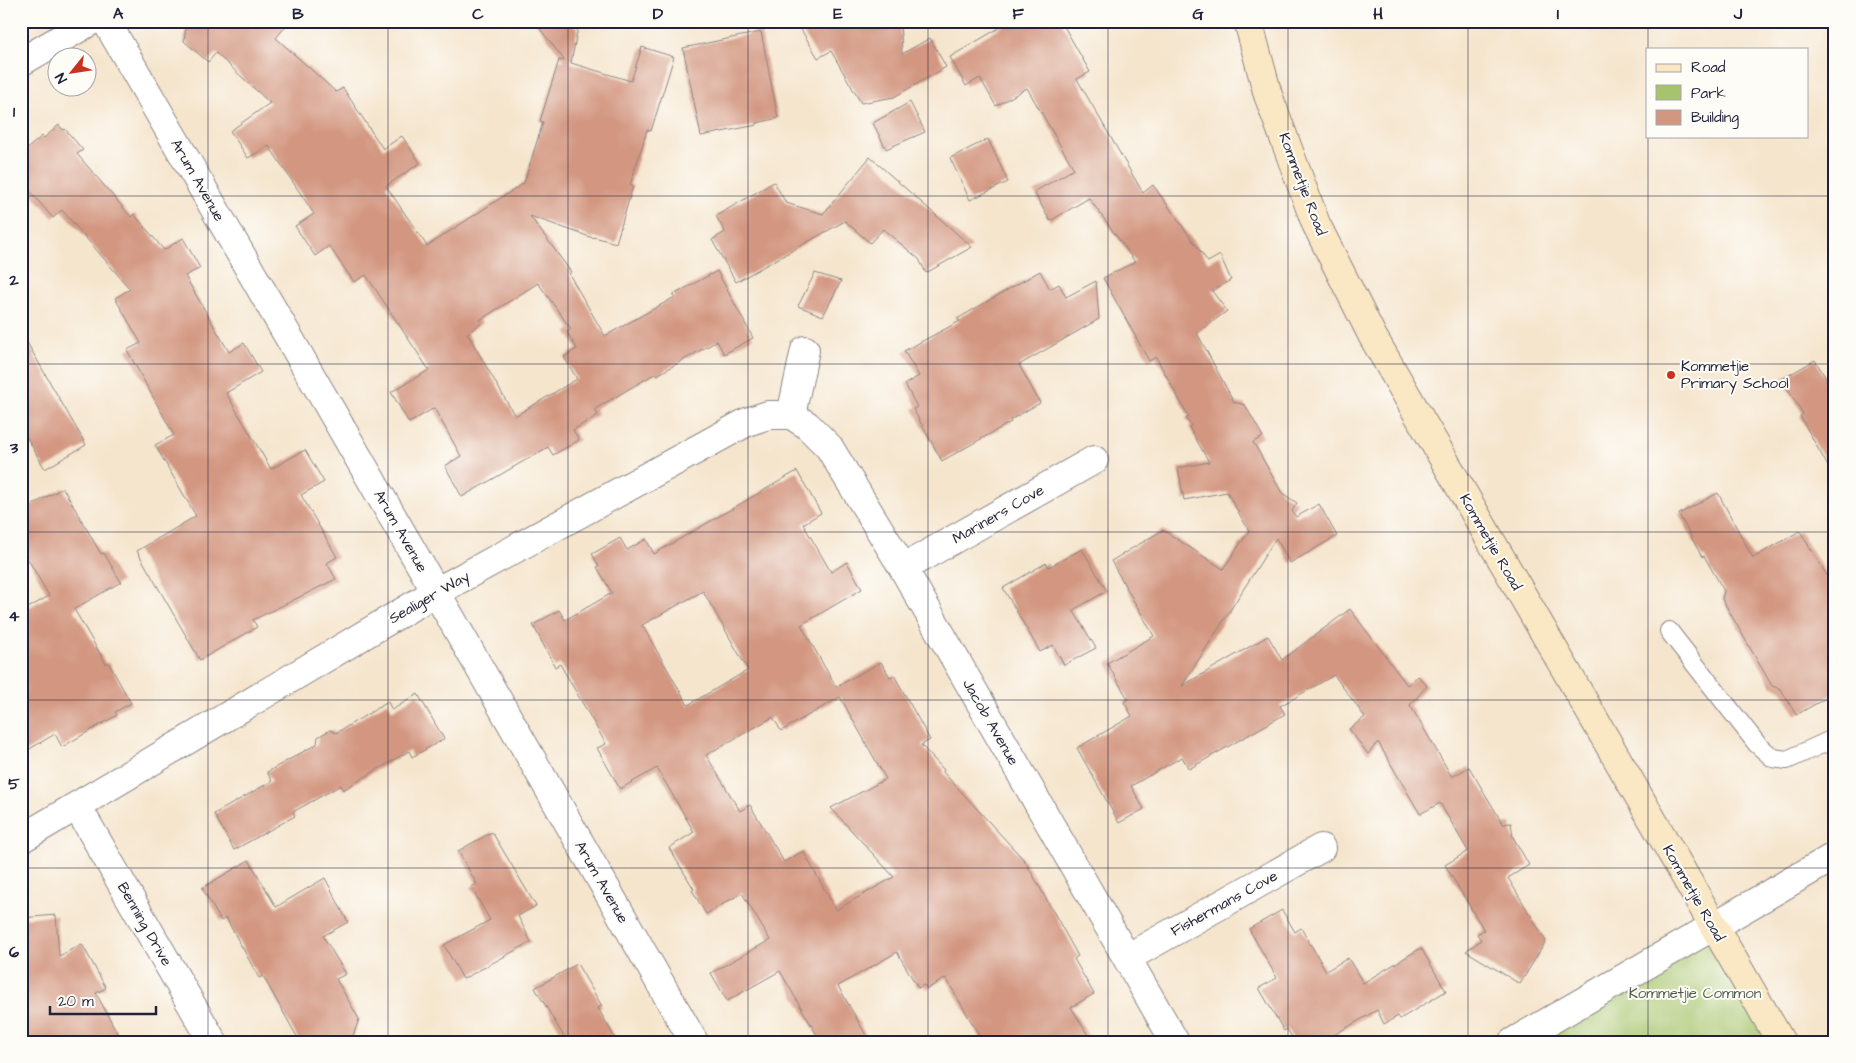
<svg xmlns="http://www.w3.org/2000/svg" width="1856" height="1063" font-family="'Architects Daughter',sans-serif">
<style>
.green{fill:#a5c46c;stroke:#647354}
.building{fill:#d39781;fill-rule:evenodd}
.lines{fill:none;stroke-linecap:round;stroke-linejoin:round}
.service-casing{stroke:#8c8484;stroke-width:20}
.minor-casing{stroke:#8c8484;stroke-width:30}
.secondary-casing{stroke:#8c8484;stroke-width:30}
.service{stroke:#fff;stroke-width:18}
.minor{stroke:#fff;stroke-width:28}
.secondary{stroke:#fae7c3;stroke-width:28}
.grid{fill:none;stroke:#22223b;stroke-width:1;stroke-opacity:0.55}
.poi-dot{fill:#c8321e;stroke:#fdfcf7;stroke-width:2}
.labels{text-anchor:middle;stroke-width:4;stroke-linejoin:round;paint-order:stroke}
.street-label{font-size:15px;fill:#22223b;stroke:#fdfcf7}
.poi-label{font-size:15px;fill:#22223b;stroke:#fdfcf7;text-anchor:start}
.park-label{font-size:15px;fill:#505b4c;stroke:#fdfcf7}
.neatline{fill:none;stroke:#22223b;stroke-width:2}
.grid-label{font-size:16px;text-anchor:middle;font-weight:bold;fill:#22223b}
</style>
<rect width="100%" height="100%" fill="#fdfcf7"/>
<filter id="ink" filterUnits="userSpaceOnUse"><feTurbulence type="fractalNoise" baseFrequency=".02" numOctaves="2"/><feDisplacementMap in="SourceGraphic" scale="10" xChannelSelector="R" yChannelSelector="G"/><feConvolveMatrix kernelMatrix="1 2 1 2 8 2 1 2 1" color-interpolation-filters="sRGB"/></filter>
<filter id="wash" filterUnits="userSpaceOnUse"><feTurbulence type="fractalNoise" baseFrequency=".0096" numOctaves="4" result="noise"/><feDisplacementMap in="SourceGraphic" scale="20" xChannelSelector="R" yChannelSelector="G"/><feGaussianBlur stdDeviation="1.12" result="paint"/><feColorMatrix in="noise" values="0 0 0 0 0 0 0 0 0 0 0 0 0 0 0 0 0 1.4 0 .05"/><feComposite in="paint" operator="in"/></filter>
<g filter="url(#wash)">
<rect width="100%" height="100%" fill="#f5e5cd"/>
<path class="green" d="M1713,926l68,116h-268z"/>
<g id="blocks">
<path class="building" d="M181,21h109l-14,17 60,54 7,-4 40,61 19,-13 18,27 -34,23 41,60 97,-63 19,-61 -3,-1 19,-61 6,1 -31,-40h26l18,6 -7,36 60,18 11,-34 32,10 -23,74 -4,-1 -17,55 3,1 -17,57 -22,-6 -1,1 -63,-22 41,56 -2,2 36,62 70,-39 -2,-2 44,-24 36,67 -29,16 -7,-13 -60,34 -1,-2 -61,36 3,6 -25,15 6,10 -26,15 -5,-8 -86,50 -17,-31 16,-10 -27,-48 -25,15 -18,-31 38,-22 -63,-95 -12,7 -25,-36 -14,10 -20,-30 19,-12 -45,-68 -21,12 -18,-27 40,-28 -54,-50 -8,9 -24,-21 2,-15zM538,283l33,46 -4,3 10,17 -13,8 13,22 -62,37 -48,-83 15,-10 -2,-3z
M796,21h104l2,33 28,-16 16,29 -52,30 -33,6 -30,-52 -13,7z
M1011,21h50l29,51 -13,7 66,114 10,-8 55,77 12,-7 11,25 -19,11 15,20 -30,22 37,69 11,3 18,32 -10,5 29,51 15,10 -5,8 4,6 23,-13 18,32 -47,27 -14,-25 -94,148 86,-50 14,24 68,-51 57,76 11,-9 9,10 -17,19 42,72 17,-10 34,57 8,-1 2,14 16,28 -21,13 38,63 -26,43 -54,-33 15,-11 -4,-6 7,-4 -39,-65 23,-14 -28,-48 -20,11 -42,-72 -10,12 -19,-25 16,-12 -31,-42 -54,31 5,8 -96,55 -7,-12 -51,29 13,23 -25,14 -42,-75 55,-32 -8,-14 4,-3 -21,-36 47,-27 -43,-75 52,-31 60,39 26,-38 -22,-39 -43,8 -6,-32 31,-6 -20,-35 2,-1 -5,-8 3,-1 -33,-60 -7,4 -46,-83 32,-16 -46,-64 -39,23 -16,-29 40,-23 -47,-81 -31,18 -16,-28 -14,8 -16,-29z
M761,32l17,86 -21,5v2l-56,11 -18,-88z
M910,102l15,30 -39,17 -13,-26z
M59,125l4,5 2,-1 18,21 -6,4 54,63 3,-3 30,36 19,-12 17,30 -15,8 44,76 15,-9 17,29 -35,21 45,76 34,-19 19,32 -23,13 36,62 -10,6 9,16 -83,41 4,7 -57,33 -63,-109 59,-35 -41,-71 19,-10 -47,-85 14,-7 -26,-45 15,-9 -68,-79 -9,8 -32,-37v-27l21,-18 2,2z
M988,139l20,43 -38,18 -20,-42z
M870,157l102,90 -46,26 -7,-14 -36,-30 -13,14 -25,-22 -109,61 -24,-42 13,-8 -9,-16 58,-34 12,21 37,11z
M1040,271l10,18 9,-5 7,13 30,-16 3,38 -80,46 21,38 -30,17 1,2 -69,39 -29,-52 4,-2 -12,-23 14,-8 -15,-25 56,-30 -3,-2z
M815,273l26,8 -18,35 -25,-10z
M21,332l65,113 -41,24 -24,-42z
M1815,360l20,33v86l-35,-63 3,-2 -21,-35z
M797,471l24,42 -18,11 28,48 16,-10 15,27 -61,36 35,62 45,-25 9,15 4,-2 36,65 -9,5 23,25 -1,2 82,89 53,95 -4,3 20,35 -23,13 21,35h-109l-37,-64 -19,11 -3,-4 -6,3 -21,-36 -59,34 32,56h-49l-41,-71 -53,30 -16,-28 59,-33 -28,-47 -36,21 -14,-24 2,-1 -25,-41 25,-16 -37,-64 -37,21 -23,-41 9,-4 -46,-80 -5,3 -22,-42 26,-15 6,10 47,-27 -15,-26 2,-1 -7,-12 28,-16 7,12 19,-11 8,15zM703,591l45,79 -60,35 -46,-80zM840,697l46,82 -55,29 63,69 -58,33 -33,-59 -19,11 -34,-57 -10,6 -34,-56 67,-38 8,14z
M63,488l38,66 3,-1 17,29 -47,27 32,55 2,-2 23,41 -16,9 2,3 -55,32 -7,-13 -34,20v-142l28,-16 -28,-49v-36z
M1718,493l35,65 47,-27 35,58v104l-39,22 -15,-26 -9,-3 -50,-87 2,-8 -20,-35 -2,1 -23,-43z
M1082,549l25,42 -34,19 23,38 -32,17 -11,-20 -13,7 -37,-64 43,-25 3,4z
M418,694l26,45 -32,18 -3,-6 -66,39 -2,-5 -48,27 2,4 -61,34 -20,-36 58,-33 -5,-9 50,-28 1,-7 12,-7 6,3 52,-31 4,8z
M492,832l44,74 -18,10 13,26 -68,37 -19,-34 46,-25 -19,-33 6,-3 -19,-33z
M249,860l27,47 49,-29 23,44 -25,14 23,38 -10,5 23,40 -8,23h-51l-37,-66 -4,2 -33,-60 -5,3 -19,-33z
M1282,910l13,22 6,-4 25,43 22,-13 15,25 58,-35 25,43 -46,28 -2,-3 -14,8 -7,-14 -55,32h-27l-8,-13 -3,2 -25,-43 18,-10 -28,-49z
M56,915l3,41 23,-12 24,44 -10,5 26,49h-101v-124z
M577,964l25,42 -4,2 19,34h-50l-32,-54z"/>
</g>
</g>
<g filter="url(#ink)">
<use href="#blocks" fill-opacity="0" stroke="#8c8484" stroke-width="1"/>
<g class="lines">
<g class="service-casing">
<path id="service" d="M1669,631l88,113 16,14 14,2 48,-22"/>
</g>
<g class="minor-casing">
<path id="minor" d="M106,21l330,571 258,450
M21,62l70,-41
M791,415l16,10 22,22 74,121 272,474
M791,415l14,-65
M903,568l191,-108
M77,806l136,236
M21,839l415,-247 311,-170 21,-7h23
M1127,958l194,-110
M1513,1042l322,-186"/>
</g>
<g class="secondary-casing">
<path id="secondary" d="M1248,21l20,74 48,129 57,113 408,705"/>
</g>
<use href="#service" class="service"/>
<use href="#minor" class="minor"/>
<use href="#secondary" class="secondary"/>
</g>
</g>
<path class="grid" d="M208,21v1021M388,21v1021M568,21v1021M748,21v1021M928,21v1021M1108,21v1021M1288,21v1021M1468,21v1021M1648,21v28M1648,136v906M21,196h1814M21,364h1814M21,532h1814M21,700h1814M21,868h1814"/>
<circle class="poi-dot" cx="1671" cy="375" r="5"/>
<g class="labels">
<g class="street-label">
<text transform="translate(198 180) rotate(60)" y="5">Arum Avenue</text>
<text transform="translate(1303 184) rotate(69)" y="5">Kommetjie Road</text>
<text transform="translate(998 514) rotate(-30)" y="5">Mariners Cove</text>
<text transform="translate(401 531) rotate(60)" y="5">Arum Avenue</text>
<text transform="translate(1491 542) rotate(60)" y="5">Kommetjie Road</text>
<text transform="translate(429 597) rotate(-30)" y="5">Sealiger Way</text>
<text transform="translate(991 722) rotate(60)" y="5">Jacob Avenue</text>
<text transform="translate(602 882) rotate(60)" y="5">Arum Avenue</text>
<text transform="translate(1694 893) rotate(60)" y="5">Kommetjie Road</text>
<text transform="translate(1224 903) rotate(-29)" y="5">Fishermans Cove</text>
<text transform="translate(145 924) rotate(60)" y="5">Benning Drive</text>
</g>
<g class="poi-label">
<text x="1681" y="371">Kommetjie<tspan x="1681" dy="17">Primary School</tspan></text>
</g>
<g class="park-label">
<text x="1695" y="998">Kommetjie Common</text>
</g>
</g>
<rect width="1856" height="1063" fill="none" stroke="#fdfcf7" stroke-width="55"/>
<rect x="1646" y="48" width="162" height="90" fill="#fdfcf7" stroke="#a5a5ac"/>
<rect x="1656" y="64" width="25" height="8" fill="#fae7c3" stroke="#a5a5ac"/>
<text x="1691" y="72" font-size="15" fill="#22223b">Road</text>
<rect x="1656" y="85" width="25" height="15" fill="#a5c46c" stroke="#a5a5ac"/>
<text x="1691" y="98" font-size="15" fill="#22223b">Park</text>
<rect x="1656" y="110" width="25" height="15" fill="#d39781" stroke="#a5a5ac"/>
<text x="1691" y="122" font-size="15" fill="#22223b">Building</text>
<g transform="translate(72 72) rotate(240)"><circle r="24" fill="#fdfcf7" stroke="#a5a5ac"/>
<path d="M0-4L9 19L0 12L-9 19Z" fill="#c8321e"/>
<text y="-8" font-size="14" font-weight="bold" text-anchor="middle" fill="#22223b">N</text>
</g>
<path d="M50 1006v8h106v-8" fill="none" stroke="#22223b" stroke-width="2.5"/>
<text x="58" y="1006" font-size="15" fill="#22223b" stroke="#fdfcf7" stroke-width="4" paint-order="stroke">20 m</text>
<rect x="28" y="28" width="1800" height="1008" class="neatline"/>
<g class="grid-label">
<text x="118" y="19">A</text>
<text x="298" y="19">B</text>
<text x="478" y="19">C</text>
<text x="658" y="19">D</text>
<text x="838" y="19">E</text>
<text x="1018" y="19">F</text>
<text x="1198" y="19">G</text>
<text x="1378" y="19">H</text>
<text x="1558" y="19">I</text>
<text x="1738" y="19">J</text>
<text x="14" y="117">1</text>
<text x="14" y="285">2</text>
<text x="14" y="453">3</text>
<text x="14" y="621">4</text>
<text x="14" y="789">5</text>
<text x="14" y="957">6</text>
</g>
</svg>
